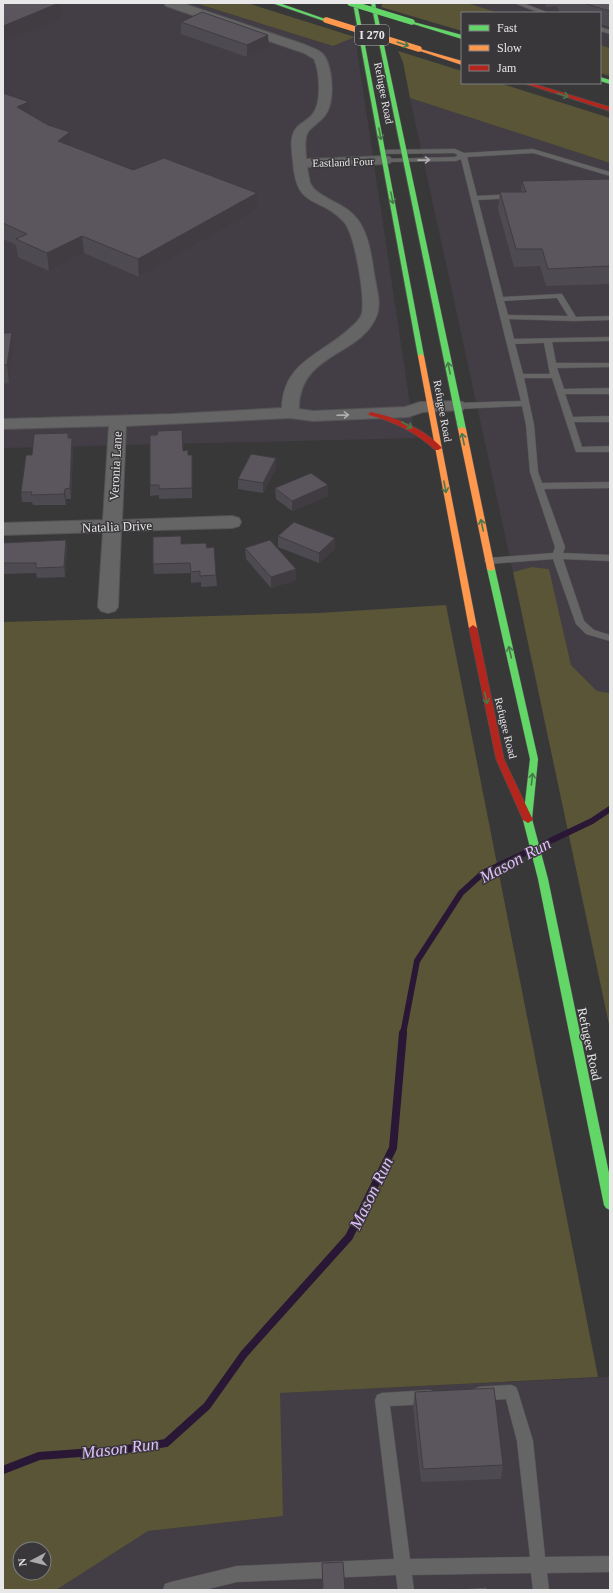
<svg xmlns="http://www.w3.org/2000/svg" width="613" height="1593" font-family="'Times New Roman',serif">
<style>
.built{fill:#433e46}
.green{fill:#595536;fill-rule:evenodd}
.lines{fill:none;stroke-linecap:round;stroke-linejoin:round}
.stream-far1{stroke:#291735;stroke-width:6}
.stream{stroke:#291735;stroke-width:8}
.lane-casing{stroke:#555455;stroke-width:1}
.street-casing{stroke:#555455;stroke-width:2}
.fast-casing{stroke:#555455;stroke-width:1}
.slow-casing{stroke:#555455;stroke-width:1}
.jam-casing{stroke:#555455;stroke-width:1}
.lane{fill:#656566;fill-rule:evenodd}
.street{fill:#656566;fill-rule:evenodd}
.fast{fill:#63d668;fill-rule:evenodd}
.slow{fill:#ff974d;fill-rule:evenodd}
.jam{fill:#b3261e;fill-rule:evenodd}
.fast-bridge-casing{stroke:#555455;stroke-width:6;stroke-linecap:butt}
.slow-bridge-casing{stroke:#555455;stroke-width:6;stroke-linecap:butt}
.fast-bridge{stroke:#63d668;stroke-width:5.5}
.slow-bridge{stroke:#ff974d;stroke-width:5.5}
.wall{fill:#4e4a51}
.shaded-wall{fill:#403c42}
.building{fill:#5b565e;stroke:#403c42}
.oneway{stroke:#4a774c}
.oneway2{stroke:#aeadae}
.labels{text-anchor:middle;stroke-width:3;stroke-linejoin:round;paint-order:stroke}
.far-street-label{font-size:11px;fill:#e9e8e9;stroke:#39373a}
.shield{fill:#39373a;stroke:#b4b3b4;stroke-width:1}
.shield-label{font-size:12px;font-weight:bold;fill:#e9e8e9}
.street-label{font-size:13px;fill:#e9e8e9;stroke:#39373a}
.near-water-label{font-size:17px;font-style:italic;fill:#e2befe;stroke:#39373a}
</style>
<rect width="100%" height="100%" fill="#393839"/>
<path class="built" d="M3,3h192l138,43 22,-9 60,401 -412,10z
M467,3h143v45l-10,-3v-32h-101z
M410,98l200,65v530l-13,-2 -26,-26 -22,-96 -17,-2 -19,5z
M610,1377v213h-554l92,-59 135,-15 -4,-123z"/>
<path class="green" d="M195,3h52l108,34 -22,9z
M383,3h84l32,10h-37v18l-81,-24z
M600,45l10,3v28l-10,-3z
M398,51l64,20v12h37l111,35v45l-200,-65 -7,-36z
M532,567l17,2 22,96 26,26 13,2v336l-97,-457z
M446,605l152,772 -318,16 3,123 -135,15 -92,59h-53v-968l316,-9zM20,1549h24v24h-24z"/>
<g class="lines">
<path class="stream-far1" d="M403,1034l14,-73 44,-68 22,-20 109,-52 18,-12"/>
<path class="stream" d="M3,1470l36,-14 82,-6 45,-7 41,-37 37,-52 105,-117 44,-89 10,-115"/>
<g class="lane-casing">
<path id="lane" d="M514,3h9l26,10h-9z
M600,27l10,3v4l-10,-3z
M455,149l9,4 69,-4 77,23v4l-77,-23 -66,4 10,39 37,-2 4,2 -4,2 -36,2 25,97 56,-3h3l14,23 34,-1v4l-36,1 -65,-2 5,20 96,-2v4l-58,1 4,21h54v4l-53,1 7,21 46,-1v6h-45l8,23 37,-1v6h-36l8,25 28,-1v6h-34l-24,-74h-28l10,47 4,47 4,11 68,-1v6l-66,1 21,58 -2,6 47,2v6l-47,-2 21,62 10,9 16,5v6l-24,-7 -10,-10 -23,-65 -64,5 -5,-3 5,-3 64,-5 2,-6 -25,-75 -4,-47 -4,-19 -65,3 -4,-3 4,-3 64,-2 -60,-242 -5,2 -71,1 -3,-2 1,-1 72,-2 3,-2 -4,-2 -71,1 -3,-2 3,-2zM557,298l11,18 -60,-1 -4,-14zM544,343l6,31h-27l-8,-30z
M511,1385l5,2 2,5 15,49 12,116 65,-1v16l-63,1 2,17h-16l-2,-17 -119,2 2,15h-16l-2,-15 -159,7 -33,8h-41l2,-6 6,-2 66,-16 157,-7 -19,-159 2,-5 5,-2 48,-3 5,2 2,5 -2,5 -5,2 -40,2 20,153 120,-2 -13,-116 -11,-42 -27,2 -5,-2 -2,-5 2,-5 5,-2z"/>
</g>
<g class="street-casing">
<path id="street" d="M164,3h18l121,41c7,3 15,5 20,10 10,12 12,47 3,60 -4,7 -17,14 -19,20 -3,7 -1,17 -1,25l79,-3 5,1 2,3 -2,3 -5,1 -78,3 3,16 4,6c10,9 23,13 34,21 21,15 23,45 27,69 2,11 6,25 2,36 -16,42 -78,37 -78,94l14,2 92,-4 15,-5 37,-1 6,1 2,4 -2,4 -40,2 -15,5 -95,4 -23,-3 -164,8 -4,94 110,-4 7,2 2,4 -2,4 -7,2 -111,3 -3,76 -3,4 -7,2 -7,-2 -3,-4 5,-75 -100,3v-12l100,-3 6,-94 -106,3v-10l170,-5 109,-6c1,-46 39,-53 67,-79 5,-4 11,-9 13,-16 3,-17 -7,-79 -18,-91 -24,-27 -48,-11 -51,-61 -1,-9 -3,-19 0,-27 3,-10 13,-12 19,-19 10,-11 8,-43 2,-56l-10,-6 -138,-47z"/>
</g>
<g class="fast-casing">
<path id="fast" d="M272,3h7l49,17 -4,1z
M353,3h4l67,353 -3,2 -3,-2z
M371,3h4l91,426 -4,2 -4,-2z
M410,21l52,14v4l-52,-16z
M600,77l10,3v4l-10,-3z
M488,567h3l4,2 43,190 -6,60 16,60 62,299v32l-4,-2 -2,-3 -66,-326 -15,-59 7,-61 -43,-190z"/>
</g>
<g class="slow-casing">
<path id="slow" d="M417,48l45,13v4l-45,-15z
M421,354l3,2 53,272 -4,3 -4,-3 -51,-272z
M462,427l4,2 29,140 -4,2 -4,-2 -29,-140z"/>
</g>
<g class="jam-casing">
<path id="jam" d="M523,83h8l79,24v4z
M371,412c26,6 53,16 71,36l-4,2h-3c-20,-18 -40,-28 -66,-35l-1,-1z
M473,625l4,3 27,131 29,61 -5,3 -5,-3 -27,-61 -27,-131z"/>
</g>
<use href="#lane" class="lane"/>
<use href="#street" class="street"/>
<use href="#fast" class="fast"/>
<use href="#slow" class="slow"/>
<use href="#jam" class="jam"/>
<g class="fast-bridge-casing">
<path id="fast-bridge" d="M350,3l62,19"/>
</g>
<g class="slow-bridge-casing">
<path id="slow-bridge" d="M326,20l93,29"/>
</g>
<use href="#fast-bridge" class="fast-bridge"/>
<use href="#slow-bridge" class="slow-bridge"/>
</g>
<path class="wall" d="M545,3h65v24l-10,-3v-11h-37l-4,-1 -2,-6 -11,1z
M181,22l88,25 -22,10 -66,-23z
M3,93l26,9 1,12 18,11 22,7 1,14 62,24 124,40 -118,67 -55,-24 -35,18 -31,-14 -2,-12 -13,-6z
M610,179v105l-64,2 -6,-20 -26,1 -16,-58 2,-17h21l1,-11z
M3,333h9l2,18 -5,32 -6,1z
M68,433l1,5h3l1,10 -2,51h-5v6h-33l-1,-3h-10l-1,-10 11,-37z
M183,451l5,4 4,10v33l-33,1v-4l-9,1v-11z
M276,458v10l-13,25 -25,-4v-10z
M328,485v11l-36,15 -16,-12 -1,-11z
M278,536l57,13 -16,14 -41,-16z
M66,540l1,10 -2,27 -28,1 -1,-5 -33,1v-31z
M181,544l26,4 9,27 1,11 -16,1v-5l-10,1v-10l-37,1 -1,-10z
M245,548l51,21v11l-25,8 -25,-29z
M415,1392l88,73 -2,14 -80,3 -8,-76z
M322,1563l23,27 -23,-2z"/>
<path class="shaded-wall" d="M59,3h2l1,15 -59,24v-16z
M268,35l1,12 -22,10v-12z
M29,102l2,16 -14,-11z
M70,132l1,17 -13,-8z
M257,193v17l-118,67 -1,-18z
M82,236l2,17 -35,18 -2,-18z
M12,333l2,18 -5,32 -2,-18z
M72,438l1,10 -2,51 -1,-11z
M276,458v10l-13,25v-10z
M328,485v11l-36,15v-10z
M65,489l1,10v6l-2,-11z
M335,538v11l-16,14v-10z
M66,540l1,10 -2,27 -1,-10z
M296,569v11l-25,8v-11z"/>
<path class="building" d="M3,3h56l-56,23z
M583,3h27v8z
M202,12l66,23 -21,10 -66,-23z
M3,93l26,9 -12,5 31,18 22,7 -12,9 75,29 31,-12 93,35 -119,66 -56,-23 -35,17 -31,-14 11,-5 -24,-11z
M610,179v87l-62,3 -6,-20h-26l-16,-57h26l-4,-11z
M3,333h9l-5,32h-4z
M182,430l1,21 5,-1v5h4v33l-33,1v-4h-9v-50h7l1,-4z
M68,433v5h4l-2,50 -5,1 -1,5 -33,1 1,-3h-11l5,-37h6l2,-21z
M251,454l25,4 -13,25 -25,-4z
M311,473l17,12 -36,16 -17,-13z
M294,522l41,16 -16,15 -41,-17z
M181,536v8l25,-1 1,5 7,-1 2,28 -16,1v-5l-9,1 -1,-9 -37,1v-27z
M66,540l-2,27 -28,1v-5h-33v-20z
M270,540l26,29 -25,8 -26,-29z
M494,1388l9,77 -80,4 -8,-77z
M343,1562l2,28h-54l32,-2 -1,-25z
M487,1587v3h-43z"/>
<defs><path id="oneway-shaft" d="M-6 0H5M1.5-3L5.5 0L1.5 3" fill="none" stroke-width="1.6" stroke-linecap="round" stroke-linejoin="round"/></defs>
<g class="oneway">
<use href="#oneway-shaft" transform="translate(403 44) rotate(18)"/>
<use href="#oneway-shaft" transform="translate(563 95) rotate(17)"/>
<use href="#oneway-shaft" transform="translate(380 134) rotate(79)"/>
<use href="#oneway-shaft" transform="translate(392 198) rotate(79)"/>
<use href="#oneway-shaft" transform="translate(449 368) rotate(-101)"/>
<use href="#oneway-shaft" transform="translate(407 425) rotate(30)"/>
<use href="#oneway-shaft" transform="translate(463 439) rotate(-102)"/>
<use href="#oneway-shaft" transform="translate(445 487) rotate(79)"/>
<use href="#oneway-shaft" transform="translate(482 525) rotate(-102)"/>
<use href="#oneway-shaft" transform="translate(510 652) rotate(-103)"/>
<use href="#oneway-shaft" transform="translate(486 698) rotate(77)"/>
<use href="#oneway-shaft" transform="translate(532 779) rotate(-84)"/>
</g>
<g class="oneway2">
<use href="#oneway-shaft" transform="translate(424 160) rotate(-1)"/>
<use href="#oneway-shaft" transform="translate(343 415) rotate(-2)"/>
</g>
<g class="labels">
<g class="far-street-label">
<text transform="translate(384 93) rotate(79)" y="4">Refugee Road</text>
<text transform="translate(343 162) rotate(-2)" y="4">Eastland Four</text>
<text transform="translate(443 411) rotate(80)" y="4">Refugee Road</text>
<text transform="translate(506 728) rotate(76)" y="4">Refugee Road</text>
</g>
<rect class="shield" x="355" y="25" width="34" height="20" rx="3"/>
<g class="shield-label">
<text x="372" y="39">I 270</text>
</g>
<g class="street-label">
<text transform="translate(115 466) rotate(-87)" y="5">Veronia Lane</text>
<text transform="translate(117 526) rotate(-2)" y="5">Natalia Drive</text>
<text transform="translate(590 1044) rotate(78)" y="5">Refugee Road</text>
</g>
<g class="near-water-label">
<text transform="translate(515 860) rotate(-28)" y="6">Mason Run</text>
<text transform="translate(371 1193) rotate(-64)" y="6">Mason Run</text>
<text transform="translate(120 1448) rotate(-7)" y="6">Mason Run</text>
</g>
</g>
<rect width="613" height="1593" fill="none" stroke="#e9e8e9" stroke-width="8"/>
<rect x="461" y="12" width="140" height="72" fill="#39373a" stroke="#7f7e80"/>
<rect x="469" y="25" width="20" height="6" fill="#63d668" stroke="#7f7e80"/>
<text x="497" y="32" font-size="12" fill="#e9e8e9">Fast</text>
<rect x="469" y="45" width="20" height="6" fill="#ff974d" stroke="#7f7e80"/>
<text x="497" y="52" font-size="12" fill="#e9e8e9">Slow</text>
<rect x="469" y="65" width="20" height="6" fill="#b3261e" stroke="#7f7e80"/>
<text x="497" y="72" font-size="12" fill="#e9e8e9">Jam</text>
<g transform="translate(32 1561) rotate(263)"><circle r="19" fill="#39373a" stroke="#7f7e80"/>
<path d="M0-3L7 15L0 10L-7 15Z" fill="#abaaab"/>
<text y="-6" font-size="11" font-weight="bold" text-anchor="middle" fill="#e9e8e9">N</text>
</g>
</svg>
